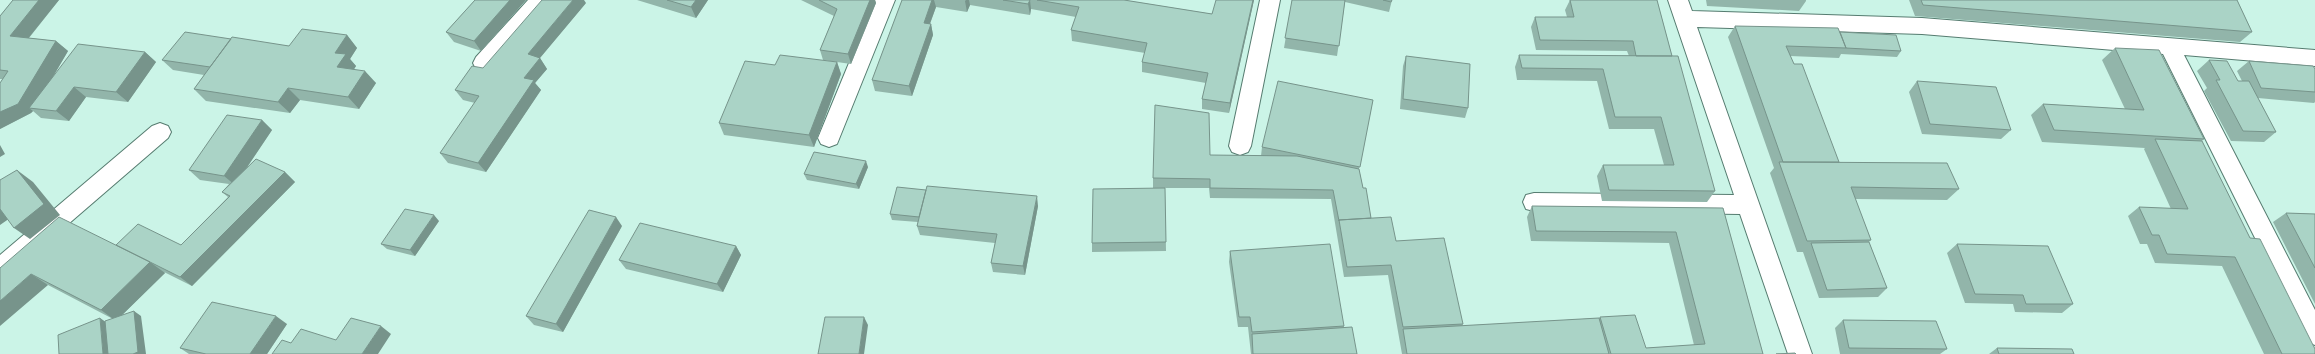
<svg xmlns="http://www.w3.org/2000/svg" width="2315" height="354" font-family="'Asap Condensed',sans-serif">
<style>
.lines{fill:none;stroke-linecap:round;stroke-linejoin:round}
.minor-casing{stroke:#567c70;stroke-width:2}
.minor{fill:#fff;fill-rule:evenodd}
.wall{fill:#92b5aa}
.shaded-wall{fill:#77948b}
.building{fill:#aad3c6;stroke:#77948b}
</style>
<rect width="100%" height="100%" fill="#cbf4e7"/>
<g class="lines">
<g class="minor-casing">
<path id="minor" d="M528,0h22l-60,69 -7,2 -7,-2 -3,-6 3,-6z
M875,0h20l-58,144 -8,3 -8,-3 -3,-6z
M1260,0h20l-29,146 -3,6 -8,3 -8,-3 -3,-6z
M1668,0h20l4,11 230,7 393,32v16l-131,-11 131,255v35l-8,-3 -144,-288 -241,-20 -225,-7 115,327h-24l-48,-140 -206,-3 -8,-2 -3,-7 3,-7 8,-2 200,2z
M160,123l8,3 3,6 -3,6 -160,138 -8,3v-24l152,-129z"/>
</g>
<use href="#minor" class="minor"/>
</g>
<path class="wall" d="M13,0h46l-30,38 27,3 12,10 -14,24 91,-23 11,10 -28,40 -42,-5 -17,24 -28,-3 -8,-7 -2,2 -31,16v-46l3,-4h-3v-63z
M475,0h51l-45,51 -27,-9 -8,-10z
M637,0h71l-12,18z
M801,0h74l1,3 -25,61 -28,-4 -3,-10 14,-34z
M902,0h222l88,14 42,-14 -25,113 -27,-4v-10l4,-16 -64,-11v-10l3,-9 -73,-12 -1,-11 5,-13 -45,-8 -1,6 -60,-10 -3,7 -31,-5 -6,17h1l2,11 -21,61 -37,-5 -3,-11z
M1292,0h100l-3,12 -44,-10 -8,54 -53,-8z
M1570,0h87l15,56 43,135 -8,11 -105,-1 -5,-25 6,-11h61l-10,-36h-45l-12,-48 -80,-1 -2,-13 4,-12 110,1 -2,-5 -91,-1 -5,-23 4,-10h32l-2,-7z
M1706,0h100v1l-7,10 -92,-5z
M1909,0h328l15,32 -12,10 -325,-26z
M586,3l-46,55 7,11 -12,14 6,7 -55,82 -38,-9 -8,-10 35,-50 -12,-3 -8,-10 28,-22z
M1735,26l105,6 61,19 -4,6 -56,-3 -2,4 -49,-2 49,106 120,27 -12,11 -92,-1 16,41 -2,2 18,46 -9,9 -59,1 -16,-46h-6l-27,-79 4,-5 -46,-131z
M347,35l10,13 -7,11 6,7 -2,3 22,14 -17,26 -59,-9 -10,13 -84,-12 -12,-12 10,-14 -31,-5 -11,-10 69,-21 58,7z
M2115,48l89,91 -2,2 48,97 65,116h-51l-42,-88 -67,-3 -8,-19h-7l-12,-28 11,-9 32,2 -27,-60 1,-1 -103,-6 -11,-27 12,-11 82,5 -23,-49z
M1406,56l62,52 -3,10 -65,-9 3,-43z
M2209,60l29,21h4l-5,-10 12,-10 66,8v33l-1,1 -56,-5 18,34 -12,10 -33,-1 -27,-50 3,-3 -10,-17z
M837,62l4,12 -27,73 -90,-12 -5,-12 56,-58z
M1917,81l94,49 -10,9 -79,-5 -13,-42z
M1373,100l-14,69 4,19 8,30 25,23 67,83 -1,2 137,-8 1,-1 46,31 48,-3 -25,-102 -138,-2 -4,-24 5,-11 191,2 40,146h-361l-14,-79 -44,2 -13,-78 -121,-1 -1,-10h-56v-10l57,-23 51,1 1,-9z
M262,120l10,10 -24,36 37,6 10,10 -103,104 -28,-14 1,1 -43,42 19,1 -36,5 8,-2 -65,-34 -48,-17 116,-23h65l47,-48 -6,-5 7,-8 -29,-4 -11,-10z
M868,167l-9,22 -52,-9 -3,-6z
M1165,188l1,63 -74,1v-9z
M1038,206l-13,69 -32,-3 -2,-9 4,-20 -75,-8 -3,-9 1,-4 -26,-2 -2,-6z
M2286,213l29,1v90l-42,-82z
M439,221l-24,35 -28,-7 -6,-5z
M622,226l-59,106 -29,-7 -8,-9z
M1957,244l116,60 -11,9 -47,-1 -2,-8 -48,-1 -18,-50z
M736,246l5,9 -18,37 -97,-23 -7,-9z
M1230,251l114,75v1l13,27h-106l-3,-27h-10l-9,-65z
M1843,320l104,29 -7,5h-100l-5,-26z
M287,324l-20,30h-78l-9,-6z
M1997,348l77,6h-85z"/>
<path class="shaded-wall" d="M39,0h20l-37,46 -12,-10z
M510,0h16l-45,51 -7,-10z
M573,0h11l2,3 -52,62 -6,-11z
M696,0h12l-12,18 -5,-11z
M870,0h5l1,3 -25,61 -3,-10z
M932,0h2l2,7 -10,27 -2,-11z
M966,0h3l1,5 -3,7 -2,-11z
M1030,0l1,9 -1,6 -2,-11z
M1253,0h1l-25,113 1,-10z
M931,24l2,11 -21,61 -3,-10z
M347,35l10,13 -7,11 6,7 -8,13 -11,-12 -2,-14z
M56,41l12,10 -34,58 -5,-1 4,3 -2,2 -31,16v-17z
M145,52l11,10 -28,40 -12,-10z
M540,58l7,11 -12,14 6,7 -55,82 -8,-9 46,-85z
M837,62l4,12 -27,73 -5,-12z
M365,71l11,12 -17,26 -11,-12z
M74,87l12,10 -17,24 -13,-10z
M288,88l12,12 -10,13 -12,-11z
M262,120l10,10 -37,55 -11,-9z
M0,145l5,9 -5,3z
M866,161l2,6 -9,22 -3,-5z
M17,170l16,12 27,33 -30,24 -16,-11z
M285,172l10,10 -103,104 -12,-9z
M1037,196l1,10 -13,69 -2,-9z
M0,207l13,9 -13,9z
M434,215l5,6 -24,35 -5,-6z
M616,217l6,9 -59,106 -7,-8z
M736,246l5,9 -18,37 -6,-8z
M150,262l15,11 -49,48 -15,-11z
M31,274l17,11 -48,41v-25z
M134,311l7,5 5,38h-13z
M276,316l11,8 -20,30h-17z
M864,317l4,8 -4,29h-5z
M100,318l13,9 3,27h-13z
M381,326l10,8 -13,20h-16z"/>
<path class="building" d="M13,0h26l-29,36 46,5 -38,63 -18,8v-29l8,-12 -8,-1v-54z
M475,0h35l-36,41 -28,-9z
M542,0h31l-45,54 12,4 -16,20 10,2 -56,83 -38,-10 39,-57 -24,-6 17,-24 11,2z
M667,0h29l-5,7z
M819,0h51l-22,54 -28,-4 17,-41z
M902,0h30l-8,23 7,1 -22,62 -37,-6z
M1003,0h27l-2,4z
M1037,0h87l88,14 4,-14h37l-23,103 -28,-4 6,-26 -66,-11 5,-19 -76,-13 8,-23z
M1292,0h53l-6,46 -54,-8z
M1383,0h9l-1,2z
M1570,0h87l15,56h-36l-3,-15 -93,-1 -5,-23h39z
M1921,0h316l15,32 -329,-27z
M1735,26l103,2 8,20 -60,-2 8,18h8l37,98h-56z
M302,29l45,6 -12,18 11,1 -9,13 28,4 -17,26 -60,-9 -10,14 -84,-13 38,-52 57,9z
M185,32l46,7 -21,28 -48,-7z
M1840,32l56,3 5,16 -55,-3z
M78,44l67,8 -29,40 -42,-5 -18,24 -27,-3z
M2115,48l44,2 45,89 -150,-9 -11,-26 101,6z
M780,55l57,7 -28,73 -90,-12 26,-62 30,4z
M1519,55l159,1 37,135 -106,-1 -6,-25h71l-13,-48h-46l-12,-48 -81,-1z
M1406,56l64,8 -2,44 -65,-9z
M2209,60l18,1 11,20h11l27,51 -33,-1 -27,-51h4z
M2249,61l64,5 2,3v23l-54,-4z
M1278,81l95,19 -13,67 -98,-20z
M1917,81l79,6 15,43 -81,-6z
M1155,105l54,8 1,42 87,1 62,13 4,19h3l5,30 -32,2v1l-6,-31 -123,-2v-9l-57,-1z
M227,115l35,5 -38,56 -35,-6z
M2155,139l47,2 48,97 10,1 55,110v5h-33l-47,-97 -68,-3 -8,-19h-7l-13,-28 49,2z
M814,152l52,9 -10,23 -52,-10z
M256,159l29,13 -105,105 -64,-32 22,-21 43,21 49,-49 -8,-4z
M1779,162l168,1 12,26 -108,-2 20,53 -64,1z
M17,170l27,34 -30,24 -14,-19v-29z
M927,186l110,10 -14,70 -32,-3 6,-29 -80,-8z
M897,187l29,3 -7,27 -29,-3z
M1165,188l1,54 -74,1 1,-54z
M1532,206l191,2 40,146h-152l-11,-37 35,-2 11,33 59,-4 -29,-112 -140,-1z
M405,209l29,6 -24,35 -29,-6z
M589,210l27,7 -60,107 -30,-8z
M2286,213l29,1v54z
M59,217l91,45 -49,48 -70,-36 -31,27v-33z
M1391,217l5,24 48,-3 19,86 -60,3 -12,-62 -44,2 -8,-47z
M640,223l96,23 -19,38 -98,-24z
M1869,242l18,46 -60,2 -16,-47z
M1330,244l14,82 -92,6 -2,-15h-11l-9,-66z
M1957,244l91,2 25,58h-47l-3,-9 -48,-1z
M212,302l64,14 -26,38h-44l-26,-6z
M134,311l4,41 -5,2h-25l-3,-33z
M825,317h39l-5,37h-41z
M100,318l3,36h-44l-1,-19z
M351,318l30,8 -19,28h-90l10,-14 9,3 10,-14 35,11z
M1599,318l10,36h-202l-4,-25z
M1843,320l93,1 11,28 -98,-1z
M1352,327l5,27h-104l-1,-20z
M1997,348l75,1 2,5h-75z
M1795,353l1,1h-20z"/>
</svg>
